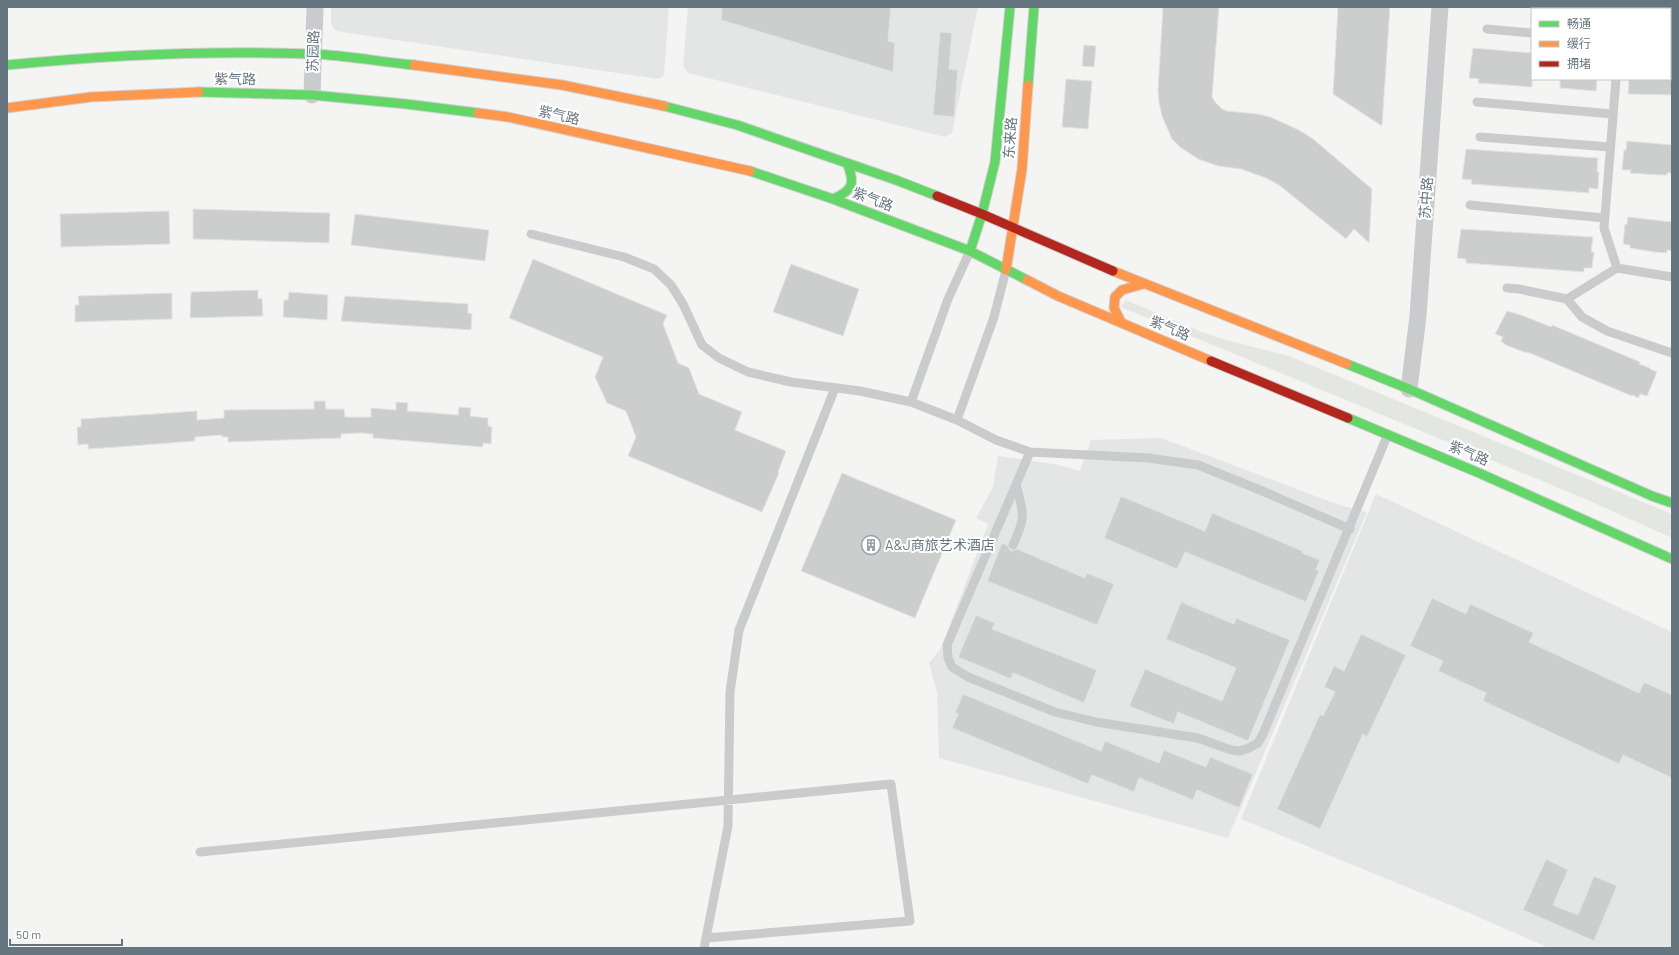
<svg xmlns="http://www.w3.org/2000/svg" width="1679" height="955" font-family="Barlow,'Noto Sans SC',sans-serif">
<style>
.built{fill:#e4e5e5}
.green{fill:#e4e7e1}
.building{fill:#cccece;stroke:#e3e3e2}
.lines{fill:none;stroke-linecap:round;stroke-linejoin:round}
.fast-casing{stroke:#d0d0d1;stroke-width:11}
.slow-casing{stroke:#d0d0d1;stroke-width:11}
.jam-casing{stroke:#d0d0d1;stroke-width:11}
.lane{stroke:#cacbcc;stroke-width:9}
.street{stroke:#cacbcc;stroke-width:17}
.fast{stroke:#63d668;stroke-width:9}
.slow{stroke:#ff974d;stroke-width:9}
.jam{stroke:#b3261e;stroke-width:9}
.labels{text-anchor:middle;stroke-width:4;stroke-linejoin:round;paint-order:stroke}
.street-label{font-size:14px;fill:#667681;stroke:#fff}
.poi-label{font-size:14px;fill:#667681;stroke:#fff;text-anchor:start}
</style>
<rect width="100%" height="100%" fill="#f4f4f3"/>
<path class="built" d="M331,7h338l-5,68 -3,3 -3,1 -322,-48 -5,-7z
M688,7h290l-26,126 -7,4 -257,-64 -5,-7z
M1161,438l178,67 28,7 -139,326 -289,-80 -2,-65 -8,-30 12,-15 47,-124 -12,-6 17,-31 5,-31 57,8 25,7 11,-31z
M1376,494l296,138v316h-123l-89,-39 -219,-90z"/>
<path class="green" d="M1126,300l73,31 27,9 63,16 383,158v24l-89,-40 -462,-191z"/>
<path class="building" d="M722,7h169l-3,34 7,2 -2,29 -172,-52z
M1163,7h56l-7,90 3,5 7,7 5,2 31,3 12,3 29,13 14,9 59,50 -3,54 -15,-14 -8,10 -67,-54 -13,-7 -25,-9 -23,-3 -20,-7 -18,-12 -8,-8 -10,-23 -3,-13 -1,-13z
M1338,7h52l-8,119 -49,-32z
M940,32l12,1 -3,36 9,1 -4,47 -21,-2z
M1084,45l12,1 -2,21 -12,-1z
M1473,48l59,5v34l-54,-4 1,-4 -10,-1z
M1066,79l26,2 -4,48 -26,-2z
M1560,79h37l-1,12 -36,-3z
M1629,79h43v16l-44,-1z
M1627,141l45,4v28h-5v2h-7l-30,-2 1,-3h-9l2,-20h2z
M1466,149l132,9 -1,14h2l-1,17 -9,-1v5l-118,-9 1,-4 -10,-1z
M193,209l137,4 -1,30 -136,-4z
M169,211l1,33 -109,3 -1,-33z
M355,214l134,16 -4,31 -134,-16z
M1628,217l44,5v29l-5,-1v3l-13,-1 -24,-4v-3l-7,-1 2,-20 2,1z
M1461,229l132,8 -2,15h3l-2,16h-8v4l-118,-9v-4l-9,-1z
M533,259l134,56 -4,9 15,39 11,5 10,26 43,18 -7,18 51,21 -8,21 1,1 -17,39 -134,-56 8,-19 -10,-26 -19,-8 -12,-26 8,-20 -94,-39z
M791,264l68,25 -16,47 -70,-24z
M258,290v9l4,-1 1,18 -73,2 1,-26z
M289,292l39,3 -1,25 -44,-3 1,-17h4z
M172,293v26l-97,3v-17h4l-1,-9z
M345,296l123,8v9l4,1 -1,16 -130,-9z
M1507,311l17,5 27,11 1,-2 88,37 -1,2 11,4v1l7,3 -10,24 -7,-2 -2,4 -5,-3 -1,1 -102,-43 -6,-1 -18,-7 -5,-4 2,-4 -8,-3z
M314,401h11l1,8h18l1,8h26v-9l25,2v-8l12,1 -1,8 27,2 24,2 1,-8 12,1 -1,8 18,2v8l4,1 -1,17 -8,-1v4l-110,-9v-4l-12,-1 -20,1v4l-113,4v-5h-6v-2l-27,2v4l-77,6 -30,2v-5l-10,1 -1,-18h4v-8l116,-8v9l27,-2v-8l90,-1z
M842,473l114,47 -41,98 -114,-47z
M1121,496l84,35 7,-18 91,38 -1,2 18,7 -4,9 3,2 -13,31 -121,-50 -8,17 -73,-31z
M1002,543l5,2 4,6 6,-2 68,29 2,-5 27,11 -17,41 -110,-44z
M1432,598l34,16 4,-10 64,29 -5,9 110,51 5,-11 28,13v83l-49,-23 -4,9 -136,-63 3,-8 -48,-22 5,-10 -33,-15z
M1181,602l53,22 2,-6 54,22 -42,101 -70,-29 -4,12 -45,-18 16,-37 77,32 14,-33 -70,-29z
M976,615l19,8 -3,6 105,41 -13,33 -71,-30 -2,6 -53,-22z
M1361,634l45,21 -39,82 -4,-3 -43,95 -43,-20 43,-95 3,2 12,-24 -11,-5 10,-21 10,5z
M963,694l138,57 4,-10 54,22 5,-13 42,17 4,-10 43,17 -14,34 -42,-18 -4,10 -54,-22 -5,14 -42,-17 -4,9 -136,-56 6,-14 -3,-1z
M1546,859l22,11 -15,35 25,10 16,-39 23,10 -23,55 -71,-31z"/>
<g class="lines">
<g class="fast-casing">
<path id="fast" d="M7,65c101,-10 203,-15 305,-11 34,1 68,8 102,11
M1028,85l6,-78
M199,92l113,3 94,9 72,9
M664,106l73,19 159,55 41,16
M750,171l83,28 137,52 57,29
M833,199c21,-9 22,-16 14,-36
M970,251l12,-37 13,-52 15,-155
M1347,364l62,25 243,107 20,7
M1348,418l131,55 193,86"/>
</g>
<g class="slow-casing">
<path id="slow" d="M414,65l148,20 102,21
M7,108l84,-11 108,-5
M478,113l30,4 242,54
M1006,270l16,-101 6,-84
M1113,271l234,93
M1027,280l31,16 153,65
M1121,322l-7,-14 1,-11 7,-7 21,-6"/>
</g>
<g class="jam-casing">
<path id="jam" d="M937,196l45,18 131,57
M1211,361l137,57"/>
</g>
<path class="lane" d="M1621,9v-2
M1487,29l45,4
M1670,44h2
M1616,79l-12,149 13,40
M1477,102l136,12
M1480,137l130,10
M1470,205l134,13
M531,234l93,23 30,12 17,16 12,19 19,41 17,13 29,14 43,10 69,9 51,11 46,18 39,20 34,12 118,6 50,7 62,25 90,39
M1507,288l12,1 48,10 50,-31 55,9
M1567,299l15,18 25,14 65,22
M911,402l37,-103 22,-48
M957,420l37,-103 12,-47
M1030,452l-83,193 1,13 4,9 16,10 87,35 41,10 102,16 33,12 9,1 9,-3 9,-5 5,-9 125,-300
M1013,545c13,-28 11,-31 3,-60
M200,852l691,-68 19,137 -204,17
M704,948l24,-122 2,-134 9,-62 96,-242"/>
<path class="street" d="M312,95l3,-88
M1409,389l9,-73 22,-309"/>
<use href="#fast" class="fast"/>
<use href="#slow" class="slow"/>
<use href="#jam" class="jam"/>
</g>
<defs>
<g id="building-ring" transform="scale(1)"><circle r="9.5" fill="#fff" stroke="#98a2a9" stroke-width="1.5"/><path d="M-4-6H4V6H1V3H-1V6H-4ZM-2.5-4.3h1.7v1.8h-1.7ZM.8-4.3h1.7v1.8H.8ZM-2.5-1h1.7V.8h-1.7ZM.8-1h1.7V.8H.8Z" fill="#98a2a9"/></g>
</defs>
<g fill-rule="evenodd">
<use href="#building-ring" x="871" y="545"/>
</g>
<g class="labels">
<g class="street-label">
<text transform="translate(313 51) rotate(-88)" y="5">苏园路</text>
<text transform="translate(235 79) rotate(1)" y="5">紫气路</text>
<text transform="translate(559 115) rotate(13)" y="5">紫气路</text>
<text transform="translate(1010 138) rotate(-86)" y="5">东来路</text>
<text transform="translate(1426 198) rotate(-86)" y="5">苏中路</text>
<text transform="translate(873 199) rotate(21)" y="5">紫气路</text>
<text transform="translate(1170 328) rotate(23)" y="5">紫气路</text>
<text transform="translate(1469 453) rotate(23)" y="5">紫气路</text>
</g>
<g class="poi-label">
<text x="885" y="550">A&amp;J商旅艺术酒店</text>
</g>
</g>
<rect width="1679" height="955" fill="none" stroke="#667681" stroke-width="16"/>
<rect x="1531" y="8" width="140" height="72" fill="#ffffff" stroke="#c2c8cd"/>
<rect x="1539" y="21" width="20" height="6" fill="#63d668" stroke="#c2c8cd"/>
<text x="1567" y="28" font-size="12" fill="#667681">畅通</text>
<rect x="1539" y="41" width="20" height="6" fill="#ff974d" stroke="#c2c8cd"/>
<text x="1567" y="48" font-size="12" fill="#667681">缓行</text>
<rect x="1539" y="61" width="20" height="6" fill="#b3261e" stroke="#c2c8cd"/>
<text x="1567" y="68" font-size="12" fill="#667681">拥堵</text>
<path d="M10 939v6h112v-6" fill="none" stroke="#667681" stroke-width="2"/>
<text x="16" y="939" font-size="12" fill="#667681" stroke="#ffffff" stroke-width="3" paint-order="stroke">50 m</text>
</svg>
